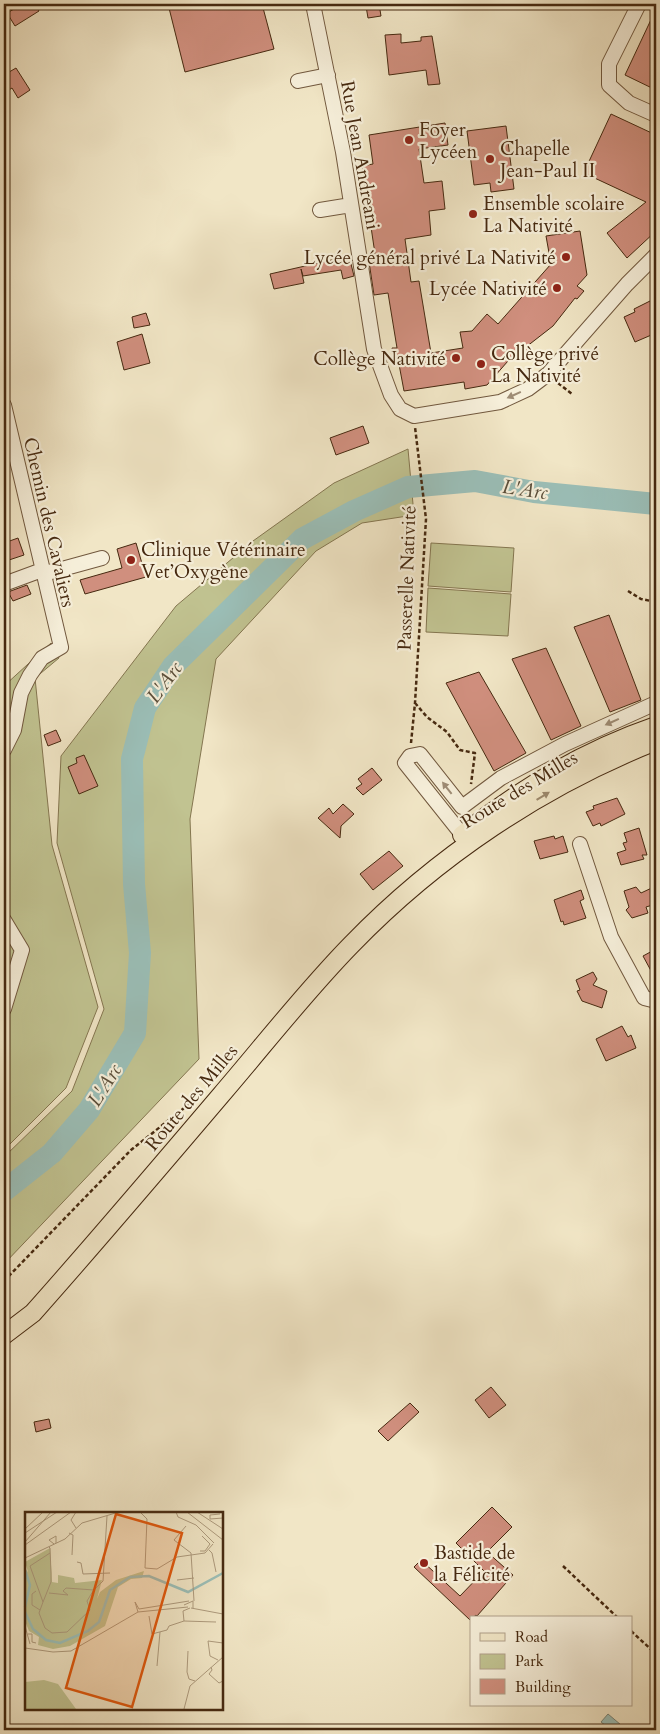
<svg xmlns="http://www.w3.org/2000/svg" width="660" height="1734" font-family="Cardo,serif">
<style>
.green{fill:#c1c391;stroke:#847650}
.water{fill:#9bbfb8;stroke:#798375}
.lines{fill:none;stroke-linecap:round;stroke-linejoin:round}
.river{stroke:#9bbfb8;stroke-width:22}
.building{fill:#d08f7e;stroke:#462910}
.minor-casing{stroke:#71583e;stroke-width:16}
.major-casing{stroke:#462910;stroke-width:20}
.path{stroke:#462910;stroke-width:2.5;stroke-dasharray:4 2.5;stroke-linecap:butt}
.minor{stroke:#f6efda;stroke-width:14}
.major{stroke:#f1e6c6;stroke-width:18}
.oneway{fill:#9e8c75}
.oneway2{fill:#9c886b}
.poi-dot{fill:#8f2418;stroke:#f6efda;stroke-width:2}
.labels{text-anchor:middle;stroke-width:4.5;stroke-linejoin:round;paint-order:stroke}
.poi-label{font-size:19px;fill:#462910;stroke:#f6efda;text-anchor:start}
.street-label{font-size:19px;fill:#462910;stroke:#f6efda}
.water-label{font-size:20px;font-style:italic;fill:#5b4e3a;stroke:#f6efda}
.inset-river{fill:none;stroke:#9bbfb8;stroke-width:2.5}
.inset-road{fill:none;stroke:#ad9a7d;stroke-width:1}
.view{fill:#e0570c;fill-opacity:0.15;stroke:#e0570c;stroke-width:2.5}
.inset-edge{fill:none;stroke:#462910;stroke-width:2.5}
</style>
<rect width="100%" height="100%" fill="#f1e6c6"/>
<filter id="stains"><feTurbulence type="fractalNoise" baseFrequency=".004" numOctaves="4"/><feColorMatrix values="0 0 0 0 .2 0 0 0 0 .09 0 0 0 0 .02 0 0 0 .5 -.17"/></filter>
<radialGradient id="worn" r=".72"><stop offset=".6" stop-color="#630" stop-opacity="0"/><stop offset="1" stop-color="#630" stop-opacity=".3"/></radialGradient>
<path class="green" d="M408,449l6,66 -52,8 -46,28 -100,108 -26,160 9,240 -195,205v-107l68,-66 32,-82 -47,-166 4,-87 115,-150 77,-65 81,-58z
M431,543l83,5 -3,44 -83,-6z
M428,588l83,6 -3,42 -82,-4z
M51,643l8,15 -24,20 17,167 46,162 -32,81 -62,62v-464z"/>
<path class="water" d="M608,1714l19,16h-16l-10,-8z"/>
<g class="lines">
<path class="river" d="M4,1191l48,-38 37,-43 46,-77 5,-80 -6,-69 -2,-125 13,-51 28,-42 129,-127 52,-28 54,-24 67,-6 59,11 122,12"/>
</g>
<path class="building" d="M23,4h12l4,7 -24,15 -8,-13z
M168,4h94l12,45 -89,23z
M379,4l2,12 -13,2 -2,-12z
M656,9v81l-31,-15z
M401,34v9l20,-2v-4l11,-1 8,48 -12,1 -2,-15 -37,5 -4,-40z
M16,68l14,22 -12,8 -6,-10 -8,5v-18z
M611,114l45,21v96l-29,27 -20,-25 39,-31 -60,-28 -1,-4z
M445,123l3,22 -29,4 5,34 18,-2 3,28 -16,2 2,24 -26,4 6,43 8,-1 12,72 32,-5 -3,-16 12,-1 15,-17 11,10 53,-60 -5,-28 34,-5 7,44 -10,11 7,5 -7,8 -2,-1 -22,28 -27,21 4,3 -8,9 -7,-6 -28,32 -22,4 -1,-7 -60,9 -6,-32h-4l-2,-11h5l-9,-55 -14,2 -6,-40 7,-1 -13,-88 11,-2 -4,-29z
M506,126l8,63 -23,3 -1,-9 -16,2 -7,-54z
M349,256l5,20 -11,3 -2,-9 -38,6 -2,-7 3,14 -30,6 -4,-15z
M656,298v35l-21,9 -11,-25 11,-5 -1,-3z
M146,313l4,12 -16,3 -2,-11z
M142,334l8,29 -26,7 -7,-28z
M363,426l6,17 -33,12 -6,-17z
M18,538l6,17 -15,5 -5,-17z
M136,543l10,34 -61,17 -5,-14 42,-12 -5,-19z
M27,585l4,9 -18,7 -5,-9z
M609,615l32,85 -31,12 -36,-85z
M546,648l35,78 -30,14 -39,-81z
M479,672l47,81 -32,18 -48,-88z
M56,730l5,11 -13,5 -4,-11z
M84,755l14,31 -19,8 -11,-27 9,-4 -1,-5z
M372,768l10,12 -19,15 -7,-7 6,-4 -4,-5z
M617,798l8,16 -24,12 -1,-3 -7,3 -7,-14 8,-3 -1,-3z
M343,804l11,10 -13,12 -1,12 -22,-20 11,-10 4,6z
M639,828l8,27h-5l2,4 -23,6 -4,-12 9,-3 -3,-7 4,-1 -3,-9z
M554,836l1,3 8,-3 5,16 -28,7 -6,-18z
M389,851l14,15 -30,24 -13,-16z
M656,886v18l-10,3 2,6 -16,5 -6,-8 3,-3 -5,-16 12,-4 5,6z
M581,890l3,9 -4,2 6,17 -22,7 -1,-4 -2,1 -7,-22z
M656,949v31l-13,-24z
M593,972l4,7 -4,6 14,6 -5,17 -20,-7 -5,-10 3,-1 -4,-10z
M622,1026l6,11 3,-2 5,13 -30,13 -10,-22z
M491,1387l15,18 -17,13 -14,-18z
M410,1403l9,9 -31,29 -10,-10z
M49,1419l2,9 -15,4 -2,-10z
M492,1507l20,20 -25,25 26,23 -36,41 -1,-1 -6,5 -56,-53 7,-7 39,36 24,-25 -28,-28z"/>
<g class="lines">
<g class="minor-casing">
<path id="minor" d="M313,4l30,148 31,197 17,46 9,14 14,7 86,-14 28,-13 20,-15 79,-90 29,-29
M639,4l-30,60v21l20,18 27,12
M298,81l30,-6
M320,210l31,-5
M4,405l57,242 -19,11 -12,17 -9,18 -7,37 -10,20
M4,584l38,-14 9,2 51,-14
M468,842l-63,-79 5,-7 10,-2 42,53 39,-29 64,-34 91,-41
M580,844l31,93 33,61 12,3
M4,920l18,30 -18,59"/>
</g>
<g class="major-casing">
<path id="major" d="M462,835c58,-46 124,-85 194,-109
M4,1335l29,-22c64,-72 126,-145 188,-218 43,-50 84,-103 130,-150 85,-88 191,-159 305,-204"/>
</g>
<path class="path" d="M558,383l14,11
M628,591l13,8 15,3
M415,703l12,14 20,15 13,18 15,3 -4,31
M411,743l4,-40 11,-184 -11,-92
M4,1281l127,-131 67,-53
M563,1566l55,52
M631,1631l25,23"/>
<use href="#minor" class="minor"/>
<use href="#major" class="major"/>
</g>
<defs><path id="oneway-solid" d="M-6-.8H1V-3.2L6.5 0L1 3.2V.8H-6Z" transform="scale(1.25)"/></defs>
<g class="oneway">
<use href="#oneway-solid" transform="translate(514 395) rotate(156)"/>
<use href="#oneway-solid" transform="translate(612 722) rotate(156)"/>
<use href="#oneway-solid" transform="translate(447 788) rotate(-128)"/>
</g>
<use class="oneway2" href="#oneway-solid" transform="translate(543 796) rotate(-31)"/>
<g class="poi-dot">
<circle cx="409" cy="140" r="5"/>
<circle cx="490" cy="159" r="5"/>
<circle cx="473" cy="214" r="5"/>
<circle cx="566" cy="257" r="5"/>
<circle cx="557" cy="288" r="5"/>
<circle cx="456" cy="358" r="5"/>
<circle cx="481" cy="364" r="5"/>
<circle cx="131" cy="560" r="5"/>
<circle cx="424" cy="1563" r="5"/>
</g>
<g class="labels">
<g class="poi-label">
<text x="419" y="136">Foyer<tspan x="419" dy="22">Lycéen</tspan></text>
<text x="500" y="155">Chapelle<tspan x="500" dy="22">Jean-Paul II</tspan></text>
<text x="483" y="210">Ensemble scolaire<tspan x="483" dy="22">La Nativité</tspan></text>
<text x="556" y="264" text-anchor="end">Lycée général privé La Nativité</text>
<text x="547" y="295" text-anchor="end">Lycée Nativité</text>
<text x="491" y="360">Collège privé<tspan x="491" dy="22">La Nativité</tspan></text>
<text x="446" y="365" text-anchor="end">Collège Nativité</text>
<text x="141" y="556">Clinique Vétérinaire<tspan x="141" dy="22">Vet’Oxygène</tspan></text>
<text x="434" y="1559">Bastide de<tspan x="434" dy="22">la Félicité</tspan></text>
</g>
<g class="street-label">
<text transform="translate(361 155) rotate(80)" y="7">Rue Jean Andreani</text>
<text transform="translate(50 522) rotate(77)" y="7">Chemin des Cavaliers</text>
<text transform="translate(406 578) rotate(-88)" y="7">Passerelle Nativité</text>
<text transform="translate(519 789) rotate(-31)" y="7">Route des Milles</text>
<text transform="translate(191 1097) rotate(-50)" y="7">Route des Milles</text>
</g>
<g class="water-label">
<text transform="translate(525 489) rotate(8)" y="7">L'Arc</text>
<text transform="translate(164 682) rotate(-54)" y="7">L'Arc</text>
<text transform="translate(104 1085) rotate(-58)" y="7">L'Arc</text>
</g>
</g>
<g transform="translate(25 1512)">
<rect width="198" height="198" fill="#f1e6c6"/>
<path d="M25,36l2,34 6,1v-8l16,3 1,5 27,-3 -5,19 3,-7 16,-12 28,-9 -2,7 -11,1 -13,8 -13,39 -35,20 -17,3 -15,-4 1,-8 -10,-6 -4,-10v-52l3,3 -3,-10zM19,168l14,4 18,25h-51v-27z" fill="#c1c391"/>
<path class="inset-river" d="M0,58l5,15 -5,22M0,100l8,17 13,11 14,3 28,-12 11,-9 11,-32 20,-13 19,-1 39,16 35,-19"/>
<path class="inset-road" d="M51,0l-5,8 5,8M115,0l7,7 -2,49 12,1 20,-12 28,-4 8,-9M151,0l2,5 18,8 18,18M162,0l36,28M172,0l26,17M195,2l-10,1v4l13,-1M161,14l-12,14 17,13 3,48M0,17l18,-17M0,21l32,-21M44,21l4,2 -1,20M0,30l26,-30M29,32l-5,-4 7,-4v7M0,33l46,-33M24,35l1,1 1,25v9l-8,20 -13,-36 20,-13M184,38l3,3 4,19M175,39h5l5,-7 -8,-8M0,46l40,-19 17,-16 37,-11M52,50l4,1 2,11 27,-1M152,68l17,-2M11,79l-4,3v11l8,5M24,81l19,2 -5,-4 3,-3 28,2 9,-9 4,-65M18,90l-4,11 6,15 7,5 15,-1 23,-22 -3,-9 6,-10M159,93l9,-4v7M165,96l-7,3 1,10 32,1M166,96l32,6M113,100l-3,-10 4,7 50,-8M124,104l3,18 15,-4 2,-4 15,-5M0,114l5,18M3,122h4v8l4,1M0,136l28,4 18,-1 67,-39 50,-5M163,139l-1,21 2,7 6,2M193,148l-8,-4 -2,-15 15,2M132,154l3,-34M186,155l1,3 -3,4 10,9 4,-2M159,197l6,-23 33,-29"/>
<path class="view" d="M91,2l66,19 -50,174 -66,-19z"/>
<rect width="198" height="198" class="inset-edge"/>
</g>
<rect width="660" height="1734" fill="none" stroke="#f1e6c6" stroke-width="20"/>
<rect x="5" y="5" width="650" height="1724" fill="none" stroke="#462910" stroke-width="2.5"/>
<rect x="10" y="10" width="640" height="1714" fill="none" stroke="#462910"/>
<rect x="470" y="1616" width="162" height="90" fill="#f6efda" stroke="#b0a089"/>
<rect x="480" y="1633" width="25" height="8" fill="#f1e6c6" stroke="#b0a089"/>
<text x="515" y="1642" font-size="15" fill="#462910">Road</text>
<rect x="480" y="1654" width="25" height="15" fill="#c1c391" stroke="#b0a089"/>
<text x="515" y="1666" font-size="15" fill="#462910">Park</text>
<rect x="480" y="1679" width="25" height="15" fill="#d08f7e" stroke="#b0a089"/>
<text x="515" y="1692" font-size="15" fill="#462910">Building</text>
<rect width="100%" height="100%" filter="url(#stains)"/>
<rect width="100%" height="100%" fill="url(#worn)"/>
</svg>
